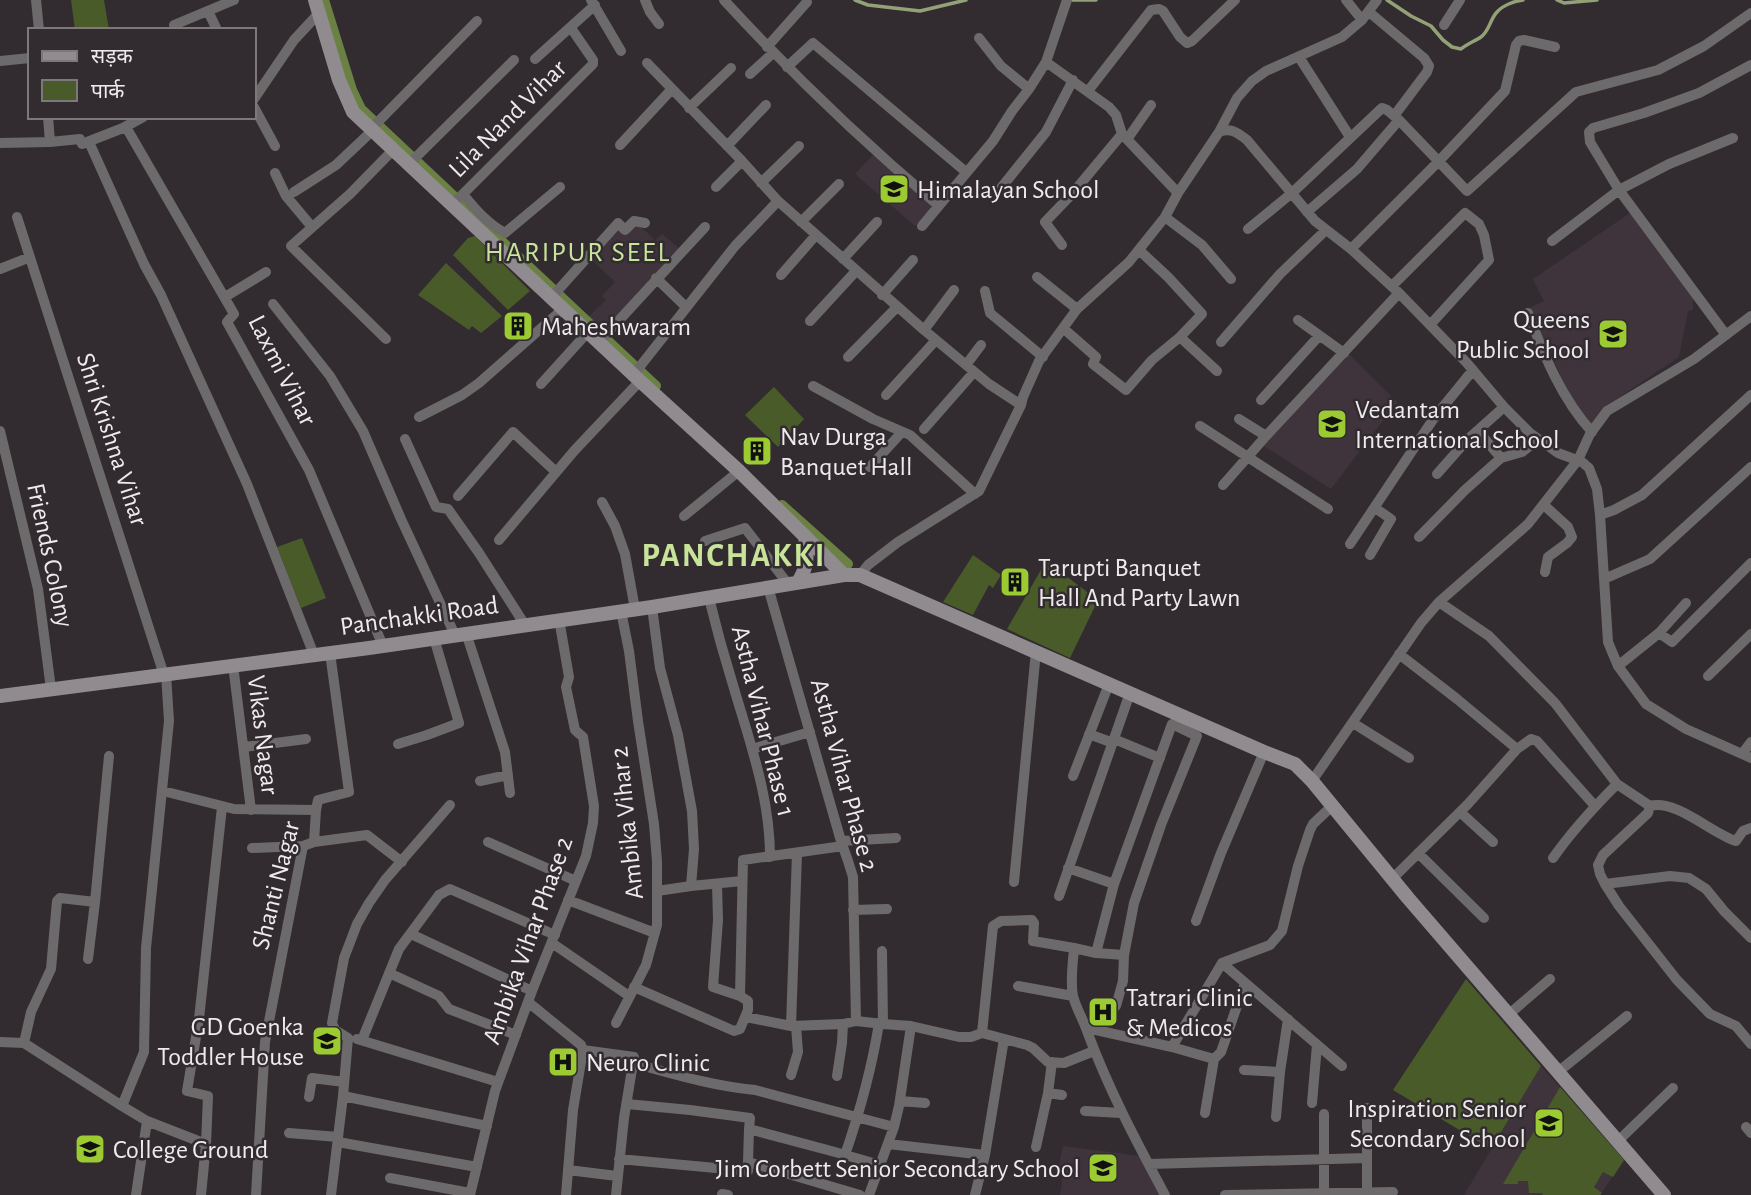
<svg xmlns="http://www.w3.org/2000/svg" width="1751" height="1195" font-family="'Alegreya Sans','Noto Sans Devanagari',sans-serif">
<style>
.built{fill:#3f343c}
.green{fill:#495b29}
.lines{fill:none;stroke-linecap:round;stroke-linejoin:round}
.stream{stroke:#93a177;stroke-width:3.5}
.canal{stroke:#6b8144;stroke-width:10}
.street{stroke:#6d6a6c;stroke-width:10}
.secondary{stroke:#908b8f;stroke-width:14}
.labels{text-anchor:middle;stroke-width:5;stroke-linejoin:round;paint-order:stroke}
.street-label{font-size:26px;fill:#efebed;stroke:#322c31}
.poi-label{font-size:26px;fill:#efebed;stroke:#322c31;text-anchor:start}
.neighbourhood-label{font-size:28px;letter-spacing:2px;fill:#c8e49b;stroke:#322c31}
.district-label{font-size:33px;font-weight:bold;letter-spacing:2px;fill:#c8e49b;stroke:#322c31}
</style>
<rect width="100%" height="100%" fill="#322c31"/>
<path class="built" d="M874,154l59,51 -18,21 -60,-52z
M1630,213l63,83v14l-5,1 -9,46 -73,49 -15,18 -20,-26 -41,-90 14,-7 -11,-22z
M637,223l18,17 7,-6 18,15 -77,85 -16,-16 19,-18 -4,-4 13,-14 -24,-23 28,-32z
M1349,354l48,48 -66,87 -69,-44z
M1541,1066l83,94 -24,35h-136z
M1063,1146l77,10 21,39h-101l3,-19 -6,-1z"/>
<path class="green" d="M71,0h33l5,30h-34z
M475,236l55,55 -22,19 -55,-55 15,-17z
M446,263l56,53 -21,17 -9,-7 -3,4 -51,-35z
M774,387l30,32 -26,28 -33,-32z
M302,538l24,60 -25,10 -24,-61z
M973,555l28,20 -8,13 -4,-3 -16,30 -30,-13z
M1046,561l52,39 -28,58 -63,-29z
M1466,979l75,87 -50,83 -98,-59z
M1560,1087l64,73 -11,17 -10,-5 -9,15 8,6 -2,2h-57l-1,-2h-13l-1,-12h-10v3h-15z"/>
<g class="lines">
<path class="stream" d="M855,0l13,5 52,6 46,-11
M1072,0h24
M1387,0l24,16 20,10 12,14 9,7 9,2c6,-5 14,-8 20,-12 9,-7 9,-18 16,-25 6,-7 18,-11 26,-12
M1557,0l7,3 33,-3"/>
<path class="canal" d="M324,0l28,90 9,19 295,277
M782,505l66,59"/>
<path class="street" d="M36,0l3,30
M591,0l30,51
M645,0l5,12 9,12
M724,0c67,73 139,142 215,206
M1346,0l16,20
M208,11l9,19
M1369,12l55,46 5,8 -2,6 -33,44
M174,25l60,-25
M1444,25l16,-25
M979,38l22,28 28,23
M767,47l40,-45
M1299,57l51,80
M535,59l60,-54
M0,61l30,-3
M1046,62l63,45 7,8 6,19 56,59
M647,63l95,98 36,40 146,129 65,54 32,21
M787,67l26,-24 153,129
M750,74l23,-21
M1088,91l63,-81 8,-1 4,2 17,26 7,6 5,-2 43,-41
M254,99l40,-59 25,-27
M254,107l21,39
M689,108l42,-40
M48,117l2,25
M126,127l108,187 -7,8 82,148 74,176
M371,129l106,-108
M1219,132c12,-5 19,1 28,8l68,81 36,28 48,44 67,69 38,45 26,26 28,20 24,9 7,6 8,21 3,26 8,127 10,24 28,38 40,25 65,29
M1128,138l23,-33
M89,142l55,122 17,31 86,189 67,171
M0,143l50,-1 30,-3 2,5 41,-16 20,-11
M620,145l52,-56
M727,146l39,-41
M408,165l106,-105
M275,173l11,23 26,31
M761,183l38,-37
M716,187l26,-26
M1001,188l45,-56 27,-52
M294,192l42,-27 36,-34
M463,194c12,15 25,30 42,39l55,-46
M452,205l141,-141v-4l-22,-32
M1307,212l50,-43 42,-49
M17,217l147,458
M1165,217l37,28 29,34
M801,222l38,-38
M922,226l71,-85 19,-30 17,-22 17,-27 21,-62
M1248,229l44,-36 90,-85 5,2 12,10 68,71 109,-99 82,-22 46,-24 47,-33
M1552,241l67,-51 50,-26 64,-26
M1062,245l-17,-23 27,-28 50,-60
M1351,249l87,-87 67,-71 11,-46 3,-4 5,-1 31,7
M1139,250l29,27 34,37 -22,23 37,34
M843,259l34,-37
M0,269l30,-12
M781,275l35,-40
M1037,277l40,32
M656,278l30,29
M1392,286l73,-73 14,11 5,11 5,25 -59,65
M985,291l5,22 53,44
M882,295l31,-35
M225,297l41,-25
M551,298l67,-75 7,7 9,-9 11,2
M273,304l57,72 33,55 38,88 54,116
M1528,313c16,42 33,85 64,119
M1298,320l46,33
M810,321l46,-50
M1063,328l33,29 -3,7 33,26 26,-30 28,-23
M924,330l30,-40
M1726,335l-107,-145 -29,-48 -1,-10 4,-4 51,-15 55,-20 52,-28
M386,339l-95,-93 59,-52 43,-44
M599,342l106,-115
M1221,342l59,-68 46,-44
M848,357l49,-50
M966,365l15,-20
M634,374l101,-128 43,-45
M541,384l47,-52
M813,386l60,33 37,16 65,59
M886,395l50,-55
M1261,400l58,-64
M419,417l43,-22 17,-12 84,-74
M1239,419l27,17
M1200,426l128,83
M924,429l50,-57
M0,431l38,158 13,100
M1478,431l23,27
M405,439l31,68 12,2 31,44 46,72
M870,467l32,-35
M1437,474l30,-34 37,-33
M1223,485l43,-49 133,-143
M458,496l55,-64 43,40
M602,502l13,24 10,28 10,55
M1544,505l24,22 4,10 -5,6 -19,14 -3,15
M1600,515l14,-5 28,-15 109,-100
M684,516l55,-45
M1419,537l46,-47 36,-32 21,-6 16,-13
M499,540l75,-89 66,-70
M705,541l40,-13 43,56
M1350,544l84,-126 39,-48
M1370,555l21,-36 -16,-11
M860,575l8,-10 30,-23 81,-51 42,-86 2,-8 16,-36 38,-52 52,-47 36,-45 13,-24 41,-61 18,-34 15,-17 14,-10 76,-34 20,-17 15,-20
M1604,579l46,-20 101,-92
M768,587l73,254 7,20 5,16 3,144
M709,598c7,29 15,58 24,87 17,58 37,112 37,172
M1439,602l50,34 66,67 62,81 33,22 -2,7 -45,42 -5,10 2,9 5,10 14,22 58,74 33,34 26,12 15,18
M652,607l8,61 18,67 14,76 2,38 -3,37 51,-5
M466,633l39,119 5,41
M1659,633l27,-30
M1399,654l58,45 60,50
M233,665l18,145
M1618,666l41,-33 13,9 79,-79
M1708,676l43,-42
M1353,723l56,35
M1089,734l24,9
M1114,739l46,19
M398,744l29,-9 32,-12 -25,-85
M244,747l62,-8
M752,749l58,-17
M1742,754l9,-12
M1073,776l36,-92
M480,781l28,-6
M1312,781l109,-158 18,-21 89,-78 50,-64 12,-26 17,-23 87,-52 57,-43
M163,791l71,18 82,1
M1650,806c26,-7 61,27 86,35l7,-10 8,-3
M1460,812l33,30
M841,841l55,-3
M314,842l53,-7 35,27
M488,842l88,39
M252,848l51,-2
M1418,853l66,65
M1553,858c19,-27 41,-51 64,-74
M1068,868l46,16
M1392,879l76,-75 49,-55 14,-10 6,2 58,65
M1014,882l22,-231
M1605,884l65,-8 19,2 17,11 18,22 27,27
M657,891l34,-5
M1059,896l71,-203
M568,900l87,33
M853,910l34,-1
M1196,921l25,-68 43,-101
M411,934l121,57
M552,943l77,53
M882,951l1,73
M1096,953l18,-69 58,-160 25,12 -36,89 -27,78 -10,52 -28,-2 -22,-5c-1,15 -4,32 -1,48 3,12 10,23 14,35 21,57 49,110 78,164
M88,959l7,-57
M1222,963l120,103
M389,973l50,23 10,13 67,26
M1018,986l55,10
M634,987l100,44 6,-2 8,-19v-9l-8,-5 -27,-9 5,-67 -1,-36
M740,996l3,-136 100,-14
M528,1002l53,43 2,5 -10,60 -7,85
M1116,1006l7,-25 1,-26
M1508,1015l42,-36
M746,1017l45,9 52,-2 13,-3 27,3 28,2 48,11h12l11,-4 45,12 6,3 15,14 16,1 30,-12
M616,1023l30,-58 11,-40v-64l-3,-37 -16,-103 -9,-70 -8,-40
M791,1026l6,-173
M1087,1028l85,19 50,-84 48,-18 12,-14 16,-65 12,-36 3,-6 19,-18
M982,1033l11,-107 8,-5 31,-1 2,3 -1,18 41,7
M357,1039l141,43
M362,1040l37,-91 40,-54 11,-6 105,46
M0,1042l24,1 98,63
M24,1043l7,-31 20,-43 6,-68 3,-3 35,4 14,-146
M1172,1047l42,12
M583,1050l51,7 -10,61 -8,77
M633,1063c40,11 80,23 122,27l139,37
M1244,1070l36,2
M1558,1072l69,-56
M791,1075l7,-23 -2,-26
M837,1076l5,-33 1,-19
M1048,1093l14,2
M343,1096l144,30
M309,1097l3,-19 32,4
M900,1101l25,2
M1312,1103l5,-58
M627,1104l63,6 60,8 -1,11 86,23 45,13
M1367,1108v84
M1085,1111l36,2
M1205,1113l9,-54 7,-7 24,-69
M1276,1117l4,-45 8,-53
M147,1121l59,23 2,-48 -21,-5 12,-72 23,-212
M1746,1127l5,6
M289,1133l49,4
M1618,1141l55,-53
M338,1142l139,25
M888,1144l97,11
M1036,1147l12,-54 4,-31
M845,1155c15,-44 27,-87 34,-132
M619,1159l129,12v-9l112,33
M748,1162l1,-33
M1149,1164l217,-6
M568,1170l49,6
M390,1178l80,15
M1324,1193v-79
M722,1194l6,1
M136,1195l11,-74 -25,-15 22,-54 2,-104 23,-227 -3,-47
M201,1195l5,-51
M256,1195l9,-153 38,-196 11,-4 2,-32 2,-10 31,-8 -19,-139
M331,1195l12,-99 5,-58 -13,-8 -3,-7 12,-65 13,-34 12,-21 16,-23 65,-75
M470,1195l25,-104 37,-100 54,-135 7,-33 1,-17 -11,-69 -8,-7 -9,-43 3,-10 -10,-58
M869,1195l25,-68 5,-21 12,-80
M975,1195l10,-40 19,-116
M1225,1195l168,-3"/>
<path class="secondary" d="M315,0l24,80 14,32 287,269 99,90 105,104
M798,582c11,-17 9,-26 7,-46
M0,696l369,-48 283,-41 192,-32h16l404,177 31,12 17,17 96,117 256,297"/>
</g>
<defs>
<g id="school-square" transform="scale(1.575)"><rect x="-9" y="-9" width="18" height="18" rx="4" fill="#9cca32" stroke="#322c31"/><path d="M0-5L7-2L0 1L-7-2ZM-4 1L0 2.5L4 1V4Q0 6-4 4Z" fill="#111"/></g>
<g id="building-square" transform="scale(1.575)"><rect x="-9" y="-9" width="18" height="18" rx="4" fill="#9cca32" stroke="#322c31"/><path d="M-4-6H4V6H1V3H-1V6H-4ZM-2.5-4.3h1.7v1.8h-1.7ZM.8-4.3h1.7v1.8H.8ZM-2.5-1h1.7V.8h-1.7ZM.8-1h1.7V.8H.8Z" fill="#111"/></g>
<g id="hospital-square" transform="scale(1.575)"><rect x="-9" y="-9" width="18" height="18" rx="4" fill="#9cca32" stroke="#322c31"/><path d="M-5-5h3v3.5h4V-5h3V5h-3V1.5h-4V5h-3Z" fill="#111"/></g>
<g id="university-square" transform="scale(1.575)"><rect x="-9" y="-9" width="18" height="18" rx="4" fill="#9cca32" stroke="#322c31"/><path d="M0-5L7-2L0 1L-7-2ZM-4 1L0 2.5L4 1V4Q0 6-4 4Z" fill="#111"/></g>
</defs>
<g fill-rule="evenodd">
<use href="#school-square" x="894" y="189"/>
<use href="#building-square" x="518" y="326"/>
<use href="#school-square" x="1613" y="334"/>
<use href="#school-square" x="1332" y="424"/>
<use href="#building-square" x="757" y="451"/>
<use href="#building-square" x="1015" y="582"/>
<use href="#hospital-square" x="1103" y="1012"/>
<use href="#school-square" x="327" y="1041"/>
<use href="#hospital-square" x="563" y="1062"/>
<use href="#school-square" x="1549" y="1123"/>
<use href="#university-square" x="90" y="1149"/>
<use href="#school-square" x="1103" y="1168"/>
</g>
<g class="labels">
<g class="street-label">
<text transform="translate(507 118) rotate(-45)" y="9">Lila Nand Vihar</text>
<text transform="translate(283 370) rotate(63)" y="9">Laxmi Vihar</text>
<text transform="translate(113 439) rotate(72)" y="9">Shri Krishna Vihar</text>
<text transform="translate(51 555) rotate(78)" y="9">Friends Colony</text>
<text transform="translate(419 615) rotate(-8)" y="9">Panchakki Road</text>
<text transform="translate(764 721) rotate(76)" y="9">Astha Vihar Phase 1</text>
<text transform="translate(264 735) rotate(83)" y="9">Vikas Nagar</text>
<text transform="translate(845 775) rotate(75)" y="9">Astha Vihar Phase 2</text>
<text transform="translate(626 823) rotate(-96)" y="9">Ambika Vihar 2</text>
<text transform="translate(275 885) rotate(-76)" y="9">Shanti Nagar</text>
<text transform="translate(527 940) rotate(-70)" y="9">Ambika Vihar Phase 2</text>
</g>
<g class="poi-label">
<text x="917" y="198">Himalayan School</text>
<text x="1590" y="328" text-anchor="end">Queens<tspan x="1590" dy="30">Public School</tspan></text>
<text x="541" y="335">Maheshwaram</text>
<text x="1355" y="418">Vedantam<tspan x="1355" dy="30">International School</tspan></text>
<text x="780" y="445">Nav Durga<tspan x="780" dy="30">Banquet Hall</tspan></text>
<text x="1038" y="576">Tarupti Banquet<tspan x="1038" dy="30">Hall And Party Lawn</tspan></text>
<text x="1126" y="1006">Tatrari Clinic<tspan x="1126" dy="30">&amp; Medicos</tspan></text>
<text x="304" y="1035" text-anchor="end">GD Goenka<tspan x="304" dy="30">Toddler House</tspan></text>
<text x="586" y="1071">Neuro Clinic</text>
<text x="1526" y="1117" text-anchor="end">Inspiration Senior<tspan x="1526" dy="30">Secondary School</tspan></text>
<text x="113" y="1158">College Ground</text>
<text x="1080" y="1177" text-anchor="end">Jim Corbett Senior Secondary School</text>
</g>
<g class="neighbourhood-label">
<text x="578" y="261">HARIPUR SEEL</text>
</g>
<g class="district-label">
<text x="734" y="566">PANCHAKKI</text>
</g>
</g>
<rect x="28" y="28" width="228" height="91" fill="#322c31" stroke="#7e787c" stroke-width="2"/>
<rect x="42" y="51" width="35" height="10" fill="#908b8f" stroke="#7e787c" stroke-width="2"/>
<text x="91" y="63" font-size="21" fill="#efebed">सड़क</text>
<rect x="42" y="80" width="35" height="21" fill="#495b29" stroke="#7e787c" stroke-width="2"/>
<text x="91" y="98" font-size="21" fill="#efebed">पार्क</text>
</svg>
